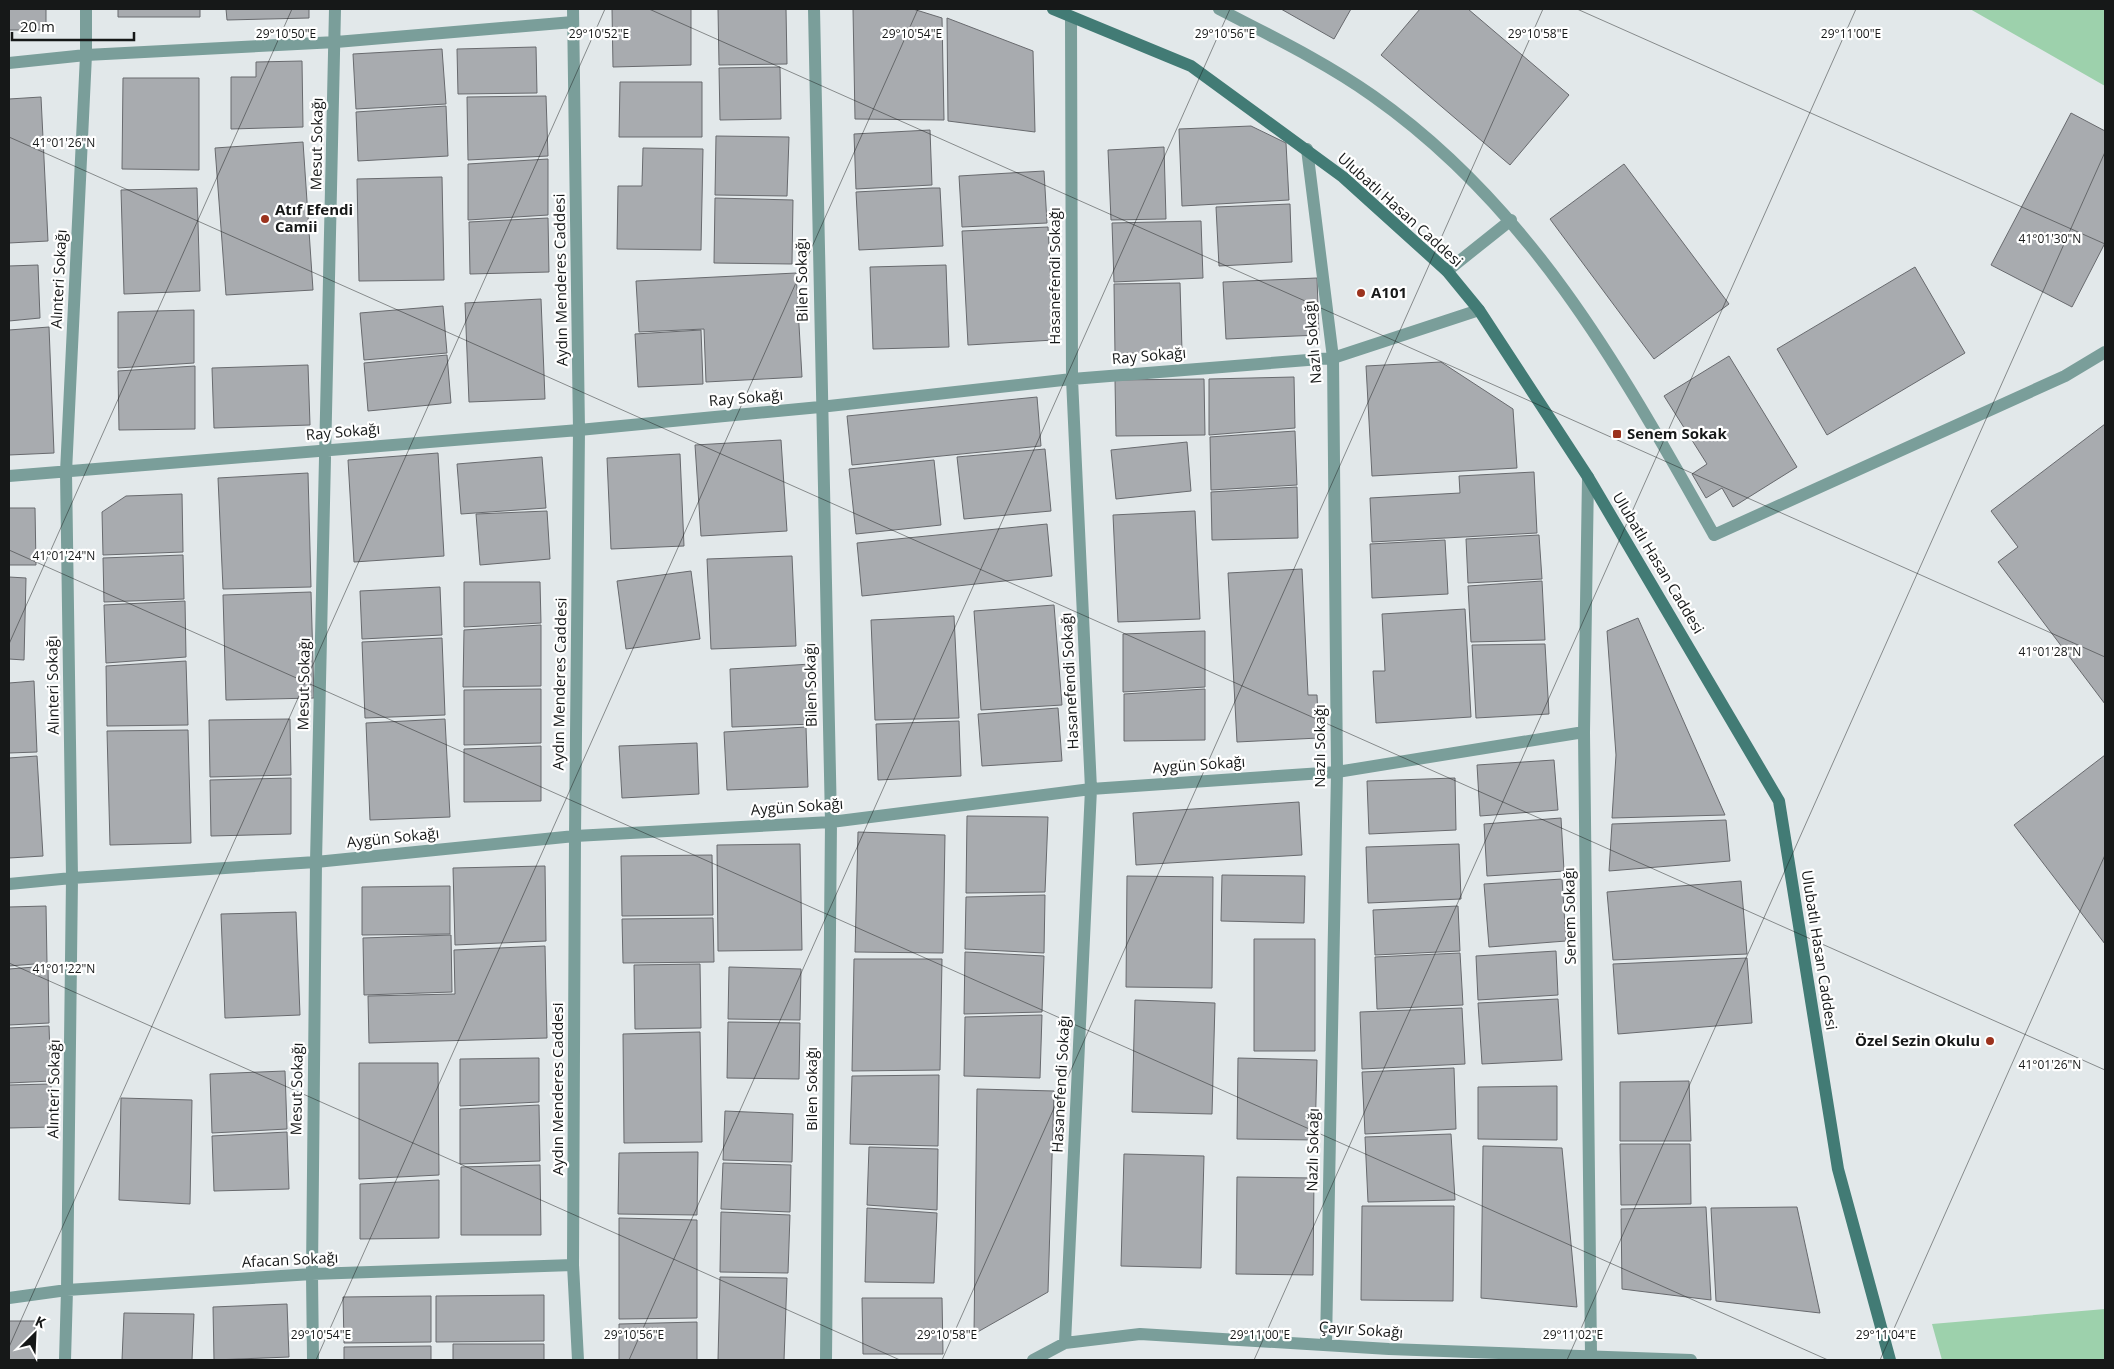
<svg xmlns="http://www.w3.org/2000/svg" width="2114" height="1369" font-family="'Open Sans',sans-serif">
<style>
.green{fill:#9dd1ac}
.building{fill:#a8abaf;stroke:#686a6e}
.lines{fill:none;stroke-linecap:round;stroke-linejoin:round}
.lane{stroke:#7a9e9a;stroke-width:12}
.street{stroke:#7a9e9a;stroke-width:12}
.secondary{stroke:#427b75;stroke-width:12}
.ticks{fill:none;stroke:#161818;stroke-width:1;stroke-opacity:0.45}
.poi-dot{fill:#9b321d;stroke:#fff;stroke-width:2}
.labels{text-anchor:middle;stroke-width:4.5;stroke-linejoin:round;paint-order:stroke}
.street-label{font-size:15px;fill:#161818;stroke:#fff}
.poi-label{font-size:15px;font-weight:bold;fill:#161818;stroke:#fff;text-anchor:start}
.ticks-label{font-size:12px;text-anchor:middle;fill:#161818;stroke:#fff;stroke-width:4.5;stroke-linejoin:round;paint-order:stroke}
</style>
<rect width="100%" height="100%" fill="#e2e8ea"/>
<path class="green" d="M1970,9h135v77z
M2105,1309v51h-163l-10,-36z"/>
<path class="building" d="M9,9h37v21h-37z
M118,9h82v8h-82z
M226,9h83v9l-82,2z
M612,9h79v56l-78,2z
M718,9h68l1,55 -68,1z
M853,9h60l29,9 2,102 -89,-1z
M1281,9h70l-17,30z
M1420,9h48l101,86 -59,70 -129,-110z
M947,18l86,33 2,81 -87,-11z
M536,47l1,46 -79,1 -1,-45z
M442,49l4,55 -90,5 -3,-55z
M302,61l1,66 -72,2v-52h25v-15z
M780,67l1,52 -61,1 -1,-52z
M123,78h76v92l-77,-1z
M620,82h82v55h-83z
M546,96l2,60 -80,4 -1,-63z
M41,97l7,144 -39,2v-144z
M446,106l2,50 -90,5 -2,-49z
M2071,113l34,18v112l-33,64 -81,-42z
M1251,126l35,17 3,57 -107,6 -3,-77z
M930,130l2,55 -76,4 -2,-55z
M716,136l73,1 -2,59 -72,-1z
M303,142l10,148 -87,5 -11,-147z
M1164,147l2,72 -55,1 -3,-70z
M643,148l60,1 -2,101 -84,-1 1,-63h24z
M548,159v56l-80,5v-56z
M1624,164l105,140 -75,55 -104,-140z
M1044,171l3,52 -85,4 -3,-51z
M442,177l2,103 -85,1 -2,-102z
M197,188l3,103 -76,3 -3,-104z
M932,188h8l3,58 -84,4 -3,-58z
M715,198l78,2 -1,64 -78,-1z
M1290,204l2,58 -73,4 -3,-59z
M548,218l1,54 -79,2 -1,-52z
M1201,221l2,57 -89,4 -2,-59z
M1048,227l6,113 -86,5 -6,-114z
M38,265l2,53 -31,3v-55z
M946,265l3,82 -76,2 -3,-82z
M1915,267l50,86 -138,82 -50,-86z
M796,273l6,104 -96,5 -2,-53 -65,3 -3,-51z
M1317,278l2,57 -93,4 -3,-57z
M1180,283l2,68 -67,3 -1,-70z
M541,299l4,100 -76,3 -4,-99z
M443,306l4,47 -83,7 -4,-47z
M194,310v53l-76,5v-56z
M49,327l5,126 -45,2v-125z
M701,330l2,54 -65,3 -3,-53z
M447,355l4,48 -83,8 -4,-48z
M1729,356l68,111 -64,40 -11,-19 -16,10 -14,-24 15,-10 -43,-68z
M1441,362l72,47 4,59 -145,8 -6,-110z
M308,365l2,60 -96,3 -2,-60z
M195,366v63l-76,1 -1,-59z
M1294,377l1,51 -86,7v-56z
M1204,379l1,56 -89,1 -1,-56z
M1037,397l4,49 -189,19 -5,-49z
M2105,424v280l-107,-142 20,-15 -27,-36z
M1295,431l2,54 -86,5 -1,-53z
M781,440l6,91 -86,5 -6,-91z
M1187,442l4,49 -75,8 -5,-49z
M1045,449l6,62 -87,8 -7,-62z
M438,453l6,103 -90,6 -6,-102z
M680,454l4,92 -73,3 -4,-91z
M542,457l4,51 -85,6 -4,-50z
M934,460l7,65 -85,9 -7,-65z
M1534,472l3,61 -165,9 -2,-44 90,-5 -1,-17z
M308,473l3,114 -88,2 -5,-111z
M1297,487l1,51 -86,2 -1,-48z
M182,494l1,58 -80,3 -1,-43 24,-16z
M9,508h26l1,57h-27z
M547,511l3,48 -70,6 -4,-51z
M1195,511l5,108 -82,3 -5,-107z
M1047,524l5,52 -190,20 -5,-53z
M1539,535l3,44 -74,4 -2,-44z
M1445,540l3,54 -76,4 -2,-54z
M183,555l1,44 -80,3 -1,-44z
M792,556l4,90 -85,3 -4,-90z
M1302,569l6,126h9l2,43 -82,4 -9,-169z
M691,571l9,68 -74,10 -9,-68z
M9,577l17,1 -2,82 -15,-1z
M1542,581l3,59 -74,2 -3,-56z
M464,582h76l1,41 -77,4z
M440,587l2,48 -80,4 -2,-48z
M311,592l3,106 -88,2 -3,-105z
M185,601l1,56 -80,6 -2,-58z
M1054,605l8,100 -81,5 -7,-99z
M1465,609l6,108 -95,6 -3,-52h12l-3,-57z
M954,616l5,102 -84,2 -4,-100z
M1638,618l87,197 -113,3 4,-63 -9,-124z
M541,625v61l-78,1 1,-57z
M1205,631v56l-82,5v-58z
M442,638l3,77 -80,3 -3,-76z
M1545,644l4,70 -73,4 -4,-73z
M186,661l2,64 -81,1 -1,-60z
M811,664l3,60 -82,3 -2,-58z
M34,681l3,71 -28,1v-70z
M541,689v54l-77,2v-55z
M1205,689v51l-81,1v-47z
M1058,708l4,53 -80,5 -4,-52z
M290,719l1,56 -81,2 -1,-57z
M445,719l5,98 -80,3 -4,-97z
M959,721l2,55 -83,4 -2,-56z
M806,727l2,60 -81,3 -3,-58z
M188,730l3,113 -81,2 -3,-114z
M697,743l2,51 -77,4 -3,-52z
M541,746v55l-77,1v-53z
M2105,755v189l-91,-119z
M37,756l6,100 -34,2v-100z
M1554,760l4,50 -78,6 -3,-51z
M291,778v56l-80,2 -1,-56z
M1455,778l1,52 -87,4 -2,-53z
M1299,802l3,53 -166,10 -3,-52z
M967,816l81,1 -3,75 -79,1z
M1561,818l3,53 -77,5 -3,-52z
M1726,820l4,41 -121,10 3,-47z
M858,832l87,3 -2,118 -88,-1z
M800,844l2,106 -84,1 -1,-106z
M1459,844l2,55 -93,4 -2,-56z
M712,855l1,60 -91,1 -1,-60z
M545,866l1,75 -91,4 -2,-77z
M1222,875l83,1 -1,47 -83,-2z
M1127,876l86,1 -1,111 -86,-1z
M1562,879l4,62 -77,6 -5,-63z
M1741,881l6,73 -134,6 -6,-68z
M450,886v48l-88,1v-48z
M1045,895l-1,58 -79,-4 1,-52z
M46,906l1,57 -38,3v-59z
M1458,906l2,45 -85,4 -2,-45z
M296,912l4,103 -75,3 -4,-104z
M713,918l1,44 -91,1 -1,-44z
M451,935l1,57 -88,3 -1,-57z
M1254,939h61v112h-61z
M545,946l2,92 -178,5 -1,-47 87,-2 -1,-44z
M1556,951l2,44 -80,5 -2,-44z
M965,952l79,4 -2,56 -78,2z
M1460,953l3,52 -86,4 -2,-52z
M1747,958l5,65 -134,11 -5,-70z
M854,959h88l-2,111 -88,1z
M700,964l1,64 -66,1 -1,-64z
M48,966l1,57 -40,2v-56z
M729,967l72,2 -1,51 -72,-1z
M1558,999l4,61 -80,4 -4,-61z
M1135,1000l80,3 -3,111 -80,-2z
M1462,1008l3,56 -103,5 -2,-57z
M1042,1015l-2,63 -76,-2 1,-59z
M728,1022l72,1 -1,56 -72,-1z
M49,1026l2,55 -42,2v-55z
M700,1032l2,110 -78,1 -1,-109z
M539,1058v44l-79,4v-47z
M1238,1058l79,2 -2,80 -78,-1z
M359,1063h79l1,112 -80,4z
M1454,1068l2,61 -91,5 -3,-62z
M285,1071l2,58 -75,4 -2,-59z
M939,1075l-1,71 -88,-2 2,-68z
M1689,1081l2,60h-71v-59z
M51,1084l1,43 -43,1v-43z
M1557,1086v54l-79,-1v-52z
M977,1089l77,2 -6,201 -74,42z
M121,1098l71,2 -2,104 -71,-4z
M539,1105l1,56 -80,3v-55z
M725,1111l68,3 -1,48 -69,-2z
M287,1132l2,57 -75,2 -2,-55z
M1451,1134l4,66 -87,2 -3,-65z
M1620,1144h70l1,60 -70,1z
M1483,1146l79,2 15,159 -96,-9z
M869,1147l69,2 -1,61 -70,-5z
M698,1152l-1,63 -79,-1 1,-61z
M1124,1154l80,2 -3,112 -80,-2z
M723,1163l68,2 -1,47 -69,-3z
M540,1165l1,70h-80v-68z
M1237,1177l77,1 -1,97 -77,-1z
M439,1180v58l-79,1v-55z
M1362,1206h92l-1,95 -92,-1z
M1706,1207l5,93 -89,-11 -1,-80z
M1797,1207l23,106 -104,-12 -5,-93z
M867,1208l70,5 -3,70 -69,-1z
M721,1212l69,3 -2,58 -68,-1z
M619,1218l78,2v98l-78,1z
M720,1277l67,1 -3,82h-66z
M544,1295v46l-108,1v-46z
M431,1296v46l-87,1 -1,-46z
M862,1298h80l1,56h-80z
M287,1304l2,53 -75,3 -1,-53z
M124,1313l70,1 -2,46h-70z
M9,1321h26v39h-26z
M697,1322v38h-78v-36z
M453,1344h91v16h-91z
M431,1346v14h-87v-13z"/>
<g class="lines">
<path class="lane" d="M1219,9c52,27 106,53 154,87 159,112 248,274 341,439l351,-159 40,-24
M1447,271l64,-51"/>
<path class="street" d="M573,9l6,421 -4,406 -2,429 5,95
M814,9l17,813 -5,538
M9,63l77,-8 250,-13 237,-20
M1307,149l26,209 4,414 -11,572
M9,476l570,-46 241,-23 252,-28 261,-21 146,-48
M1588,477l-4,255 7,623
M9,884l63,-6 244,-16 259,-26 256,-14 260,-33 246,-17 247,-40
M9,1298l58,-8 245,-16 261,-9
M1065,1343l26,-554 -19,-410 -1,-362
M65,1360l2,-70 5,-412 -6,-406 20,-417v-46
M313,1360l-1,-86 4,-412 19,-853
M1033,1360l32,-17 75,-9 249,15 302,11"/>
<path class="secondary" d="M1053,9l138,57 152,111 104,94 32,39 109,167 191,324 59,368 52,191"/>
</g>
<path class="ticks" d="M649,9l1456,648M1577,9l528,235M9,137l2096,933M9,550l1819,810M9,644l283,-635M9,963l891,397M9,1347l596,-1338M316,1360l602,-1351M629,1360l601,-1351M942,1360l601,-1351M1254,1360l602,-1351M1567,1360l538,-1208M1880,1360l225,-505"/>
<g class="poi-dot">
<circle cx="265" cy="219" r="5"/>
<circle cx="1361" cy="293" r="5"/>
<rect x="1612" y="429" width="10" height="10" rx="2.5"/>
<circle cx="1990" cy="1041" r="5"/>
</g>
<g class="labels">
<g class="street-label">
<text transform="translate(317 144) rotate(-89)" y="5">Mesut Sokağı</text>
<text transform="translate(1400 210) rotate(42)" y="5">Ulubatlı Hasan Caddesi</text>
<text transform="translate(1055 276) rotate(-90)" y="5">Hasanefendi Sokağı</text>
<text transform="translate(59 279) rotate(-87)" y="5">Alınteri Sokağı</text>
<text transform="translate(561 280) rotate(-91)" y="5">Aydın Menderes Caddesi</text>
<text transform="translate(802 280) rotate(-91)" y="5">Bilen Sokağı</text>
<text transform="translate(1313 342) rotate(-95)" y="5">Nazlı Sokağı</text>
<text transform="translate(1149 356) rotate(-5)" y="5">Ray Sokağı</text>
<text transform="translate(746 398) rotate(-5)" y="5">Ray Sokağı</text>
<text transform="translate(343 432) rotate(-5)" y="5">Ray Sokağı</text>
<text transform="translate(1658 563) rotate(59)" y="5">Ulubatlı Hasan Caddesi</text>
<text transform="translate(1070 681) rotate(-93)" y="5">Hasanefendi Sokağı</text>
<text transform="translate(304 684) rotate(-89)" y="5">Mesut Sokağı</text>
<text transform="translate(560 684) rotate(-89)" y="5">Aydın Menderes Caddesi</text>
<text transform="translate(53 685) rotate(-91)" y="5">Alınteri Sokağı</text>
<text transform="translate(811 685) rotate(-91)" y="5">Bilen Sokağı</text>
<text transform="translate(1320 746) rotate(-90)" y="5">Nazlı Sokağı</text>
<text transform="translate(1199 765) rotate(-4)" y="5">Aygün Sokağı</text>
<text transform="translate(797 807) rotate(-4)" y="5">Aygün Sokağı</text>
<text transform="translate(393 838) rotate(-6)" y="5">Aygün Sokağı</text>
<text transform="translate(1570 916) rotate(-91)" y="5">Senem Sokağı</text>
<text transform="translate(1819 950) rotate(81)" y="5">Ulubatlı Hasan Caddesi</text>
<text transform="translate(1061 1084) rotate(-87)" y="5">Hasanefendi Sokağı</text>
<text transform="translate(54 1089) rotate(-89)" y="5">Alınteri Sokağı</text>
<text transform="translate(297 1089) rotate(-89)" y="5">Mesut Sokağı</text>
<text transform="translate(558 1089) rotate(-90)" y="5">Aydın Menderes Caddesi</text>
<text transform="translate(812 1089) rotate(-90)" y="5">Bilen Sokağı</text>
<text transform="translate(1313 1150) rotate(-89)" y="5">Nazlı Sokağı</text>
<text transform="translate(290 1260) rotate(-3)" y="5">Afacan Sokağı</text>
<text transform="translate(1361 1330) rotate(4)" y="5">Çayır Sokağı</text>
</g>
<g class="poi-label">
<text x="275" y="215">Atıf Efendi<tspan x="275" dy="17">Camii</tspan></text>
<text x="1371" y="298">A101</text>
<text x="1627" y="439">Senem Sokak</text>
<text x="1980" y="1046" text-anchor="end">Özel Sezin Okulu</text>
</g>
</g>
<g class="ticks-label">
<text x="599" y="38">29°10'52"E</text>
<text x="286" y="38">29°10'50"E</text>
<text x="912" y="38">29°10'54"E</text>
<text x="1225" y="38">29°10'56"E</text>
<text x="1538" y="38">29°10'58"E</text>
<text x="1851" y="38">29°11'00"E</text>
<text x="64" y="147">41°01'26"N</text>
<text x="2050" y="243">41°01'30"N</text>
<text x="64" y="560">41°01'24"N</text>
<text x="2050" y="656">41°01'28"N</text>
<text x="64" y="973">41°01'22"N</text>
<text x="2050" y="1069">41°01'26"N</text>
<text x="321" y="1339">29°10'54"E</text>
<text x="634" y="1339">29°10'56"E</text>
<text x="947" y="1339">29°10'58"E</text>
<text x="1260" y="1339">29°11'00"E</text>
<text x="1573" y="1339">29°11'02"E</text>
<text x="1886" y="1339">29°11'04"E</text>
</g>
<rect width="2114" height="1369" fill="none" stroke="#161818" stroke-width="20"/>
<g transform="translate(35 1334) rotate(24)" stroke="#ffffff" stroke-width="4" paint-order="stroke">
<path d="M0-4L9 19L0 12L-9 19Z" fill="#161818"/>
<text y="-8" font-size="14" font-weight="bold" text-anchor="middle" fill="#161818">K</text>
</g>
<path d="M12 32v8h122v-8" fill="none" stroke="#161818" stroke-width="2.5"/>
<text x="20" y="32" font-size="15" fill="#161818" stroke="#ffffff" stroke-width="4" paint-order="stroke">20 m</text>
</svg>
